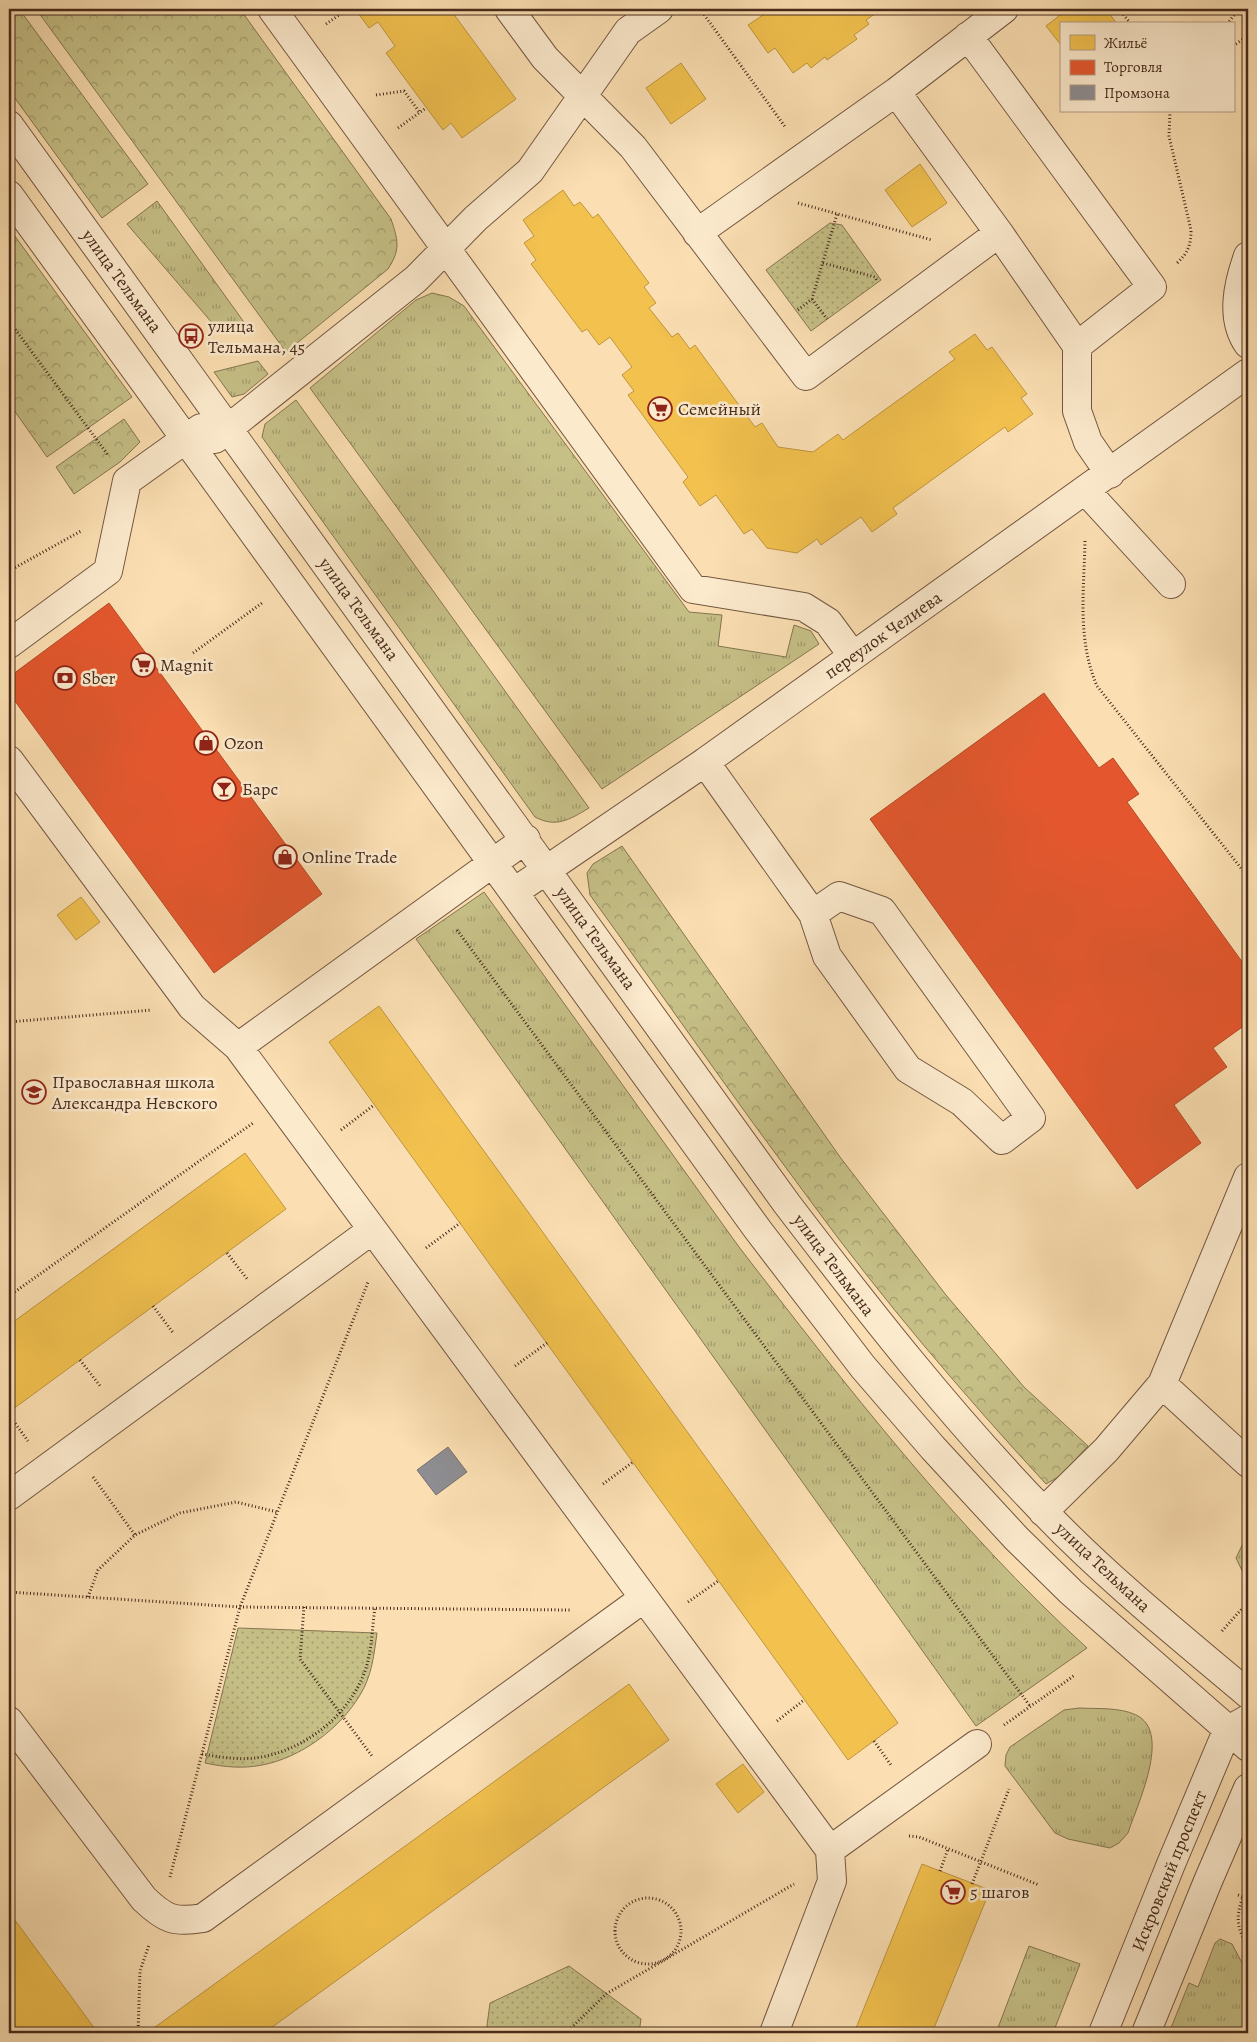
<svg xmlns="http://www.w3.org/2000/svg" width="1257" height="2042" font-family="Alegreya,serif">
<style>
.grass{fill:url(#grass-tufts);stroke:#867551}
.forest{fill:url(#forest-crowns);stroke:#867551}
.park{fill:url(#park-dots);stroke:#867551}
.homes{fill:#f2c14e;stroke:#bf943f}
.shops{fill:#e4572e;stroke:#b54a28}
.industry{fill:#8d8d92;stroke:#786f6e}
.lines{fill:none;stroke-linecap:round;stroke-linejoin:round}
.minor-casing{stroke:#745741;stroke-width:30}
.path{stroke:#472a1b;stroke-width:3;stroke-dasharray:1 2.5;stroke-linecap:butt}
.minor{stroke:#fceacd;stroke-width:28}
.labels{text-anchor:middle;stroke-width:5;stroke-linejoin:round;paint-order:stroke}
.street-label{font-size:18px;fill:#472a1b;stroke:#fceacd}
.poi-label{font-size:18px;fill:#472a1b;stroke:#fceacd;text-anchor:start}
</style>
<defs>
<pattern id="grass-tufts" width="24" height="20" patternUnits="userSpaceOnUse" patternTransform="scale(1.25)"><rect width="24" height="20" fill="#c6c087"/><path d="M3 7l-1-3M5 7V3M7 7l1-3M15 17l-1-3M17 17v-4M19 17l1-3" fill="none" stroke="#a39c6e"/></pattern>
<pattern id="forest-crowns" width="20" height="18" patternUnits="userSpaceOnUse" patternTransform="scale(1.25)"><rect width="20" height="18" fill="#c6c087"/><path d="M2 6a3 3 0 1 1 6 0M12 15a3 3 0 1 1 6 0" fill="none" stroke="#a39c6e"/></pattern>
<pattern id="park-dots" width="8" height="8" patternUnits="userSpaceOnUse" patternTransform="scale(1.25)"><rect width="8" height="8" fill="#c6c087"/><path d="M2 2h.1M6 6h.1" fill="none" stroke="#a39c6e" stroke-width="1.8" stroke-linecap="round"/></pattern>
</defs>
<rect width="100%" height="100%" fill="#fbdfb2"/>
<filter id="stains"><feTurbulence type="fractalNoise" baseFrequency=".004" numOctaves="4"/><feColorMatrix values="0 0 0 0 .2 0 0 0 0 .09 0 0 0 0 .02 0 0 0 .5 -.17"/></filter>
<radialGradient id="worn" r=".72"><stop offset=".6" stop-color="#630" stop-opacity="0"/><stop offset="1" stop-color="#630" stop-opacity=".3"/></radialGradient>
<path class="grass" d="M157,201l89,124 -26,7 -93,-108z
M432,293l17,4 15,9 225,306 33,3 -4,31 68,11 8,-32 17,6 8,13 -217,145 -292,-401 106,-88z
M258,361l10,13 -24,20 -12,3 -18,-25z
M296,400l293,408c-20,12 -33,20 -54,9l-273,-380 3,-13z
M484,892l255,355c108,140 217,281 348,401l-111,78 -560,-787z
M1248,1533v50l-12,-25z
M1079,1708c17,1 41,-1 57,7 37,17 0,92 -8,118l-9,10 -9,5 -42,-9 -13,-6 -50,-67 1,-11 4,-8 54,-37z
M1220,1939l12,5 16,30v59h-79l20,-50 9,4 17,-44z
M1029,1946l51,18 -27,69h-57z"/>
<path class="forest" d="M9,9h10l129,175 -46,34 -93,-128z
M36,9h204l151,210c7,21 10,30 -3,50l-102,83z
M9,228l123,169 -85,60 -38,-54z
M124,419l16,23 -20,20 -46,32 -18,-27z
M622,846l218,311 106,138 78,92 64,59 -28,30 -14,8c-84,-91 -164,-185 -237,-285 -75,-100 -146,-203 -219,-304l-3,-22 6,-9z"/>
<path class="park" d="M830,223l12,2 39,55 -70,51 -45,-61z
M238,1628l139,5c-3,21 -5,43 -17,62 -20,34 -60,63 -98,70 -19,4 -38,2 -57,-2z
M569,1966l72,53 -2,14h-153l4,-30z"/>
<path class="homes" d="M355,9h95l66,90 -54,39 -11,-15 -8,7 -57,-77 9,-7 -17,-24 -9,6z
M762,9h120l-16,11 3,4 -15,11 3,4 -30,21 -2,-3 -14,11 -4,-5 -14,10 -18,-25 -7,5 -20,-28 15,-10 -4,-4z
M1068,9h38l11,15h-56v21l-15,-19z
M681,63l25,36 -35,25 -25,-36z
M920,164l27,39 -35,24 -27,-37z
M563,190l11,16 6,-4 13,16 5,-4 51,69 -5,4 12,16 -7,5 23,29 6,-4 12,16 5,-4 60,82 7,-4 16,24 35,5 25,-18 5,6 112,-81 -6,-7 26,-18 12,16 5,-3 35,47 -6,4 12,16 -25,18 -3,-5 -112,81 4,6 -25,18 -11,-15 -40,28 -4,-6 -20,14 -30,-5 -15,-19 -8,5 -28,-39 -16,11 -17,-24 5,-5 -60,-82 6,-4 -12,-16 10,-8 -22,-30 -11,8 -12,-16 -5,3 -51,-68 5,-4 -12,-17 10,-7 -11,-16z
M81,897l19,25 -24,18 -19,-25z
M379,1006l519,717 -50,37 -519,-718z
M245,1153l41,56 -277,203v-87z
M629,1684l40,56 -405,293h-111l-2,-3z
M743,1764l21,28 -26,21 -22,-29z
M922,1864l68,26 -58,143h-78z
M9,1912l89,121h-85l-4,-6z"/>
<path class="shops" d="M109,603l213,291 -108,79 -205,-280v-16z
M1044,693l55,75 14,-10 26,36 -12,8 121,168v53l-35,25 14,19 -53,38 27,38 -64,46 -267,-370z"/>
<path class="industry" d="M448,1447l19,25 -31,23 -19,-25z"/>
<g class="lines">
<g class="minor-casing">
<path id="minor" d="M272,9l421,580 111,18 24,15 25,34
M509,9l36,49 88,89 173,229 193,-143
M968,36l184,251 -75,59
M896,92l103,141 78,113v65l11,31 22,32
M9,125l778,1079c81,106 163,211 256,307 63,66 135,124 205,183
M9,195l749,1035 105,137 70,81 83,90 55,54 177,155
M697,233l199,-141 108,-83
M1248,256c-10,28 -18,62 0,88
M215,439l201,-160 60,-61 54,-47 98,-140 31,-22
M1086,491l85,93
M9,644l99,-73 19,-90 74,-53
M9,760l183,247 46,40 592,803 2,31 -58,152
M705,762l108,152 14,42 81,113 54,33 40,38 29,-22 -149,-207 -43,-15 -26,18
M514,892l191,-130 543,-389
M238,1047l288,-208
M1162,1384l86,79
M9,1496l363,-266
M1043,1512l63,-62 56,-66 86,-207
M9,1721l135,178c21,20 30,24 59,19l441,-320
M830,1850l147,-106
M1103,2033l68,-169 56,-133 21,-12
M1146,2033l62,-152 40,-93"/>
</g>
<path class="path" d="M700,9l86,119
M1119,9l12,15
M326,24l22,-15
M1227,24l12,-15
M1233,46l15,-10
M376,95l28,-4 16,22
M1170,111l-1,25 22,94c0,15 -3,23 -14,33
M398,128l28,-20
M798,203l134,37
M823,263l52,14 2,4
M812,299l15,20
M798,310l14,-11 25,-85
M9,321l99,134
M1085,541c-1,50 -8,99 12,145l151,191
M9,571l72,-40
M193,653l69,-50
M457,930l573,776
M9,1022l143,-12
M341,1130l33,-25
M426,1248l34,-25
M227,1253l21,27
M9,1296l244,-173
M153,1306l21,28
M80,1360l21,27
M515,1366l32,-23
M9,1415l19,26
M93,1477l42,58
M603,1484l30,-22
M9,1592l231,15 330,3
M88,1597l10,-27 37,-35 45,-22 56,-11 41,10
M688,1602l30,-21
M304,1607l-4,52 72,97
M1222,1631l26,-29
M777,1721l27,-21
M1004,1725l71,-50
M874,1741l17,24
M202,1754c17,3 36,6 53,4 48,-6 96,-43 111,-90 6,-18 6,-41 9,-60
M909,1836l10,1 120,48
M940,1871l8,-22
M170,1877l70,-270 128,-325
M972,1884l37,-95
M1238,1895l5,2c-7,18 -7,32 5,48
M615 1931a33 33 0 1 1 66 0a33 33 0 1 1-66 0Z
M138,2033l2,-62 9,-26
M566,2033l40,-39 188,-110"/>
<use href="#minor" class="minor"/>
</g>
<defs>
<g id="bus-ring" transform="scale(1.25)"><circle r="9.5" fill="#fceacd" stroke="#8f2418" stroke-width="1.5"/><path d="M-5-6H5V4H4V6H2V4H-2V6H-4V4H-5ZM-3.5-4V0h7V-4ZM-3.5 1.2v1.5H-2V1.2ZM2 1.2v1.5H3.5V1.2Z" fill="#8f2418"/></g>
<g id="supermarket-ring" transform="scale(1.25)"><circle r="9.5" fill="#fceacd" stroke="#8f2418" stroke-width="1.5"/><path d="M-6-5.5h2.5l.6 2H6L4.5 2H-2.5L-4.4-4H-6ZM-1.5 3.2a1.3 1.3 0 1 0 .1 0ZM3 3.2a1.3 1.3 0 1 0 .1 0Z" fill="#8f2418"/></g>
<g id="bank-ring" transform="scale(1.25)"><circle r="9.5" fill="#fceacd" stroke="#8f2418" stroke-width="1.5"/><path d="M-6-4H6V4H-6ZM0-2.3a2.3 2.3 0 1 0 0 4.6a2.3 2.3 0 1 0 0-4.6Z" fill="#8f2418"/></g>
<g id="shop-ring" transform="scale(1.25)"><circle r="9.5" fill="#fceacd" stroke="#8f2418" stroke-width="1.5"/><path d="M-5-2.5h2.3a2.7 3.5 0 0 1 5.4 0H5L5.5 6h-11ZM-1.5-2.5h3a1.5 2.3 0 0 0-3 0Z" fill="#8f2418"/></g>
<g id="bar-ring" transform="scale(1.25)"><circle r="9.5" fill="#fceacd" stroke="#8f2418" stroke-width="1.5"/><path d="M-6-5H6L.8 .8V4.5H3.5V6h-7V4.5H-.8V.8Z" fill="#8f2418"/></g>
<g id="school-ring" transform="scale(1.25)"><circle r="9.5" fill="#fceacd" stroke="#8f2418" stroke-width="1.5"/><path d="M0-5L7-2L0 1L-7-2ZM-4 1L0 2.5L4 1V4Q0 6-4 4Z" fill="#8f2418"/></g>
</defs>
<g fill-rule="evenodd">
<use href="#bus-ring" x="191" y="336"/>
<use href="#supermarket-ring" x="660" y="409"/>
<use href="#supermarket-ring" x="143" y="665"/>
<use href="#bank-ring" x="65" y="678"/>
<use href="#shop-ring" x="206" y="743"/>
<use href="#bar-ring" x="224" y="789"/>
<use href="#shop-ring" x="285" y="857"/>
<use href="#school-ring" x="34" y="1092"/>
<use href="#supermarket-ring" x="953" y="1892"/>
</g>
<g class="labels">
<g class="street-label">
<text transform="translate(122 281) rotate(54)" y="6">улица Тельмана</text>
<text transform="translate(359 609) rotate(54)" y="6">улица Тельмана</text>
<text transform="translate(883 635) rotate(-35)" y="6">переулок Челиева</text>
<text transform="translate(596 938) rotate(54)" y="6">улица Тельмана</text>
<text transform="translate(834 1265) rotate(53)" y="6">улица Тельмана</text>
<text transform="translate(1103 1567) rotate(43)" y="6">улица Тельмана</text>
<text transform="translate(1169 1871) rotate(-68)" y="6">Искровский проспект</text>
</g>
<g class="poi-label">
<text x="208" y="332">улица<tspan x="208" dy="21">Тельмана, 45</tspan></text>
<text x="678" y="415">Семейный</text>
<text x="160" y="671">Magnit</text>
<text x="82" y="684">Sber</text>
<text x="224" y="749">Ozon</text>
<text x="242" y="795">Барс</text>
<text x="302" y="863">Online Trade</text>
<text x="52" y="1088">Православная школа<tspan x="52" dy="21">Александра Невского</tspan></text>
<text x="970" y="1898">5 шагов</text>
</g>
</g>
<rect width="1257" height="2042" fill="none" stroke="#fbdfb2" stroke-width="30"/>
<rect x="10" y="10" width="1237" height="2022" fill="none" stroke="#472a1b" stroke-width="2.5"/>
<rect x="15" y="15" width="1227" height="2012" fill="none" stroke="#472a1b"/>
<rect x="1060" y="22" width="175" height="90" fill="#fceacd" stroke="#b49d86"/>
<rect x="1070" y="35" width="25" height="15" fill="#f2c14e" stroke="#b49d86"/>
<text x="1104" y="48" font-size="15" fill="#472a1b">Жильё</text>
<rect x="1070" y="60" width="25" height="15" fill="#e4572e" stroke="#b49d86"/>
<text x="1104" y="72" font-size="15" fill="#472a1b">Торговля</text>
<rect x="1070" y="85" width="25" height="15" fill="#8d8d92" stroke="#b49d86"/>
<text x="1104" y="98" font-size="15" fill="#472a1b">Промзона</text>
<rect width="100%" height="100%" filter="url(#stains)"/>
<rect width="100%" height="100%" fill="url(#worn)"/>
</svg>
